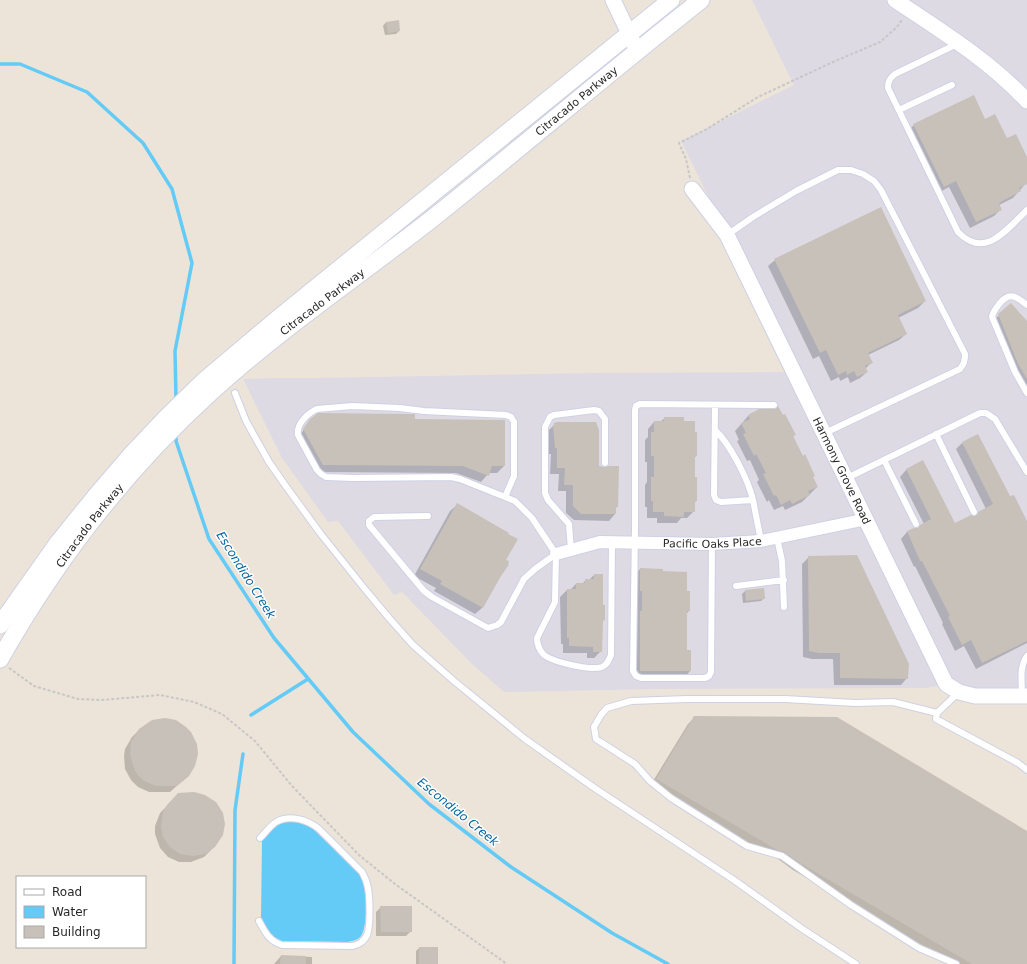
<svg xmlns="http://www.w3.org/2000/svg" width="1027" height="964" font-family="'DejaVu Sans',sans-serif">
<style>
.industrial{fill:#dddae4}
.water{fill:#64caf6}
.shadow{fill:#0003}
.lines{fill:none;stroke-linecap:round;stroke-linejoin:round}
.stream{stroke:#64caf6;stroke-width:3.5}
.building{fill:#c7c1b9}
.service-casing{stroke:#ced1e3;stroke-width:8}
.minor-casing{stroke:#ced1e3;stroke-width:14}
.tertiary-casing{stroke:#ced1e3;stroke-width:17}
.secondary-casing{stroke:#ced1e3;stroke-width:19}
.path{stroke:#c7c7c7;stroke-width:2;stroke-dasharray:3 2;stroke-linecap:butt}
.service{stroke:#fff;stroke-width:6}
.minor{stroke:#fff;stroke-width:12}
.tertiary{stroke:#fff;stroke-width:15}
.secondary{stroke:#fff;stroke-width:17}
.labels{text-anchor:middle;stroke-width:3;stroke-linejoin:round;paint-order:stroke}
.street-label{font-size:11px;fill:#282828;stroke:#fff}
.water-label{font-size:12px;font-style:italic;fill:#0565a0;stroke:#fff}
</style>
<rect width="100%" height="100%" fill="#ece4d9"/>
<path class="industrial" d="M752,0h275v696h-52l-29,-12 -20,4 -270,1 -152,3 -32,-28 -70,-72 -8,3 -56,-74 -10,1 -46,-64 -39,-79 30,-1h42l279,-5 201,-1 -114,-231 113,-56z"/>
<path class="water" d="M289,821h11l10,5 51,49c1,2 4,6 4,8 3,9 2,46 -4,53 -4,5 -9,5 -14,6l-67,-1c-10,-4 -16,-13 -19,-23l1,-78 12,-14z"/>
<path class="shadow" d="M386,22l13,9 -3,3 -11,1 -2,-9z
M985,120l42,39v23l-14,16 -14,7 2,4 -7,7 -24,12 -21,-41 -11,6 -31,-61 7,-7z
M775,260l150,41 -7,7 -20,10 8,16 -7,6 -31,15 3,8 -6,6 2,3 -7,6 -10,5 -2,-6 -8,4 -1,-4 -8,4 -12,-25 -6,3 -45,-93z
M1011,304l16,18v75l-15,-27 -20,-48z
M749,415l45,20 -1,2 24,50 -15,15 -17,8 -2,-4 -9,4 -5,-10 -2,2 -10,-20 2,-2 -9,-20 -3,1 -10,-20 2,-1 -4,-9z
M665,418l18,4 13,34 -2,2 2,43 -2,2v8l-7,7h-6l-4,5h-20v-5h-10v-11h-2v-22l2,-3v-20h-2v-22l3,-3v-8l6,-7h6z
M414,420l90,1v45l-7,7h-8l-8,9 -25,-9 -140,-1 -19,-36 5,-8 -2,5 1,1 7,-11z
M555,424l43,42 19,41 -2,2v5l-6,7 -35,-1 -8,-7v-22h-8l1,-17h-9l1,-20h-3l1,-10h-2l1,-13z
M962,443l47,55 18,25v120l-51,26 -12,-23 -9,5 -13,-27 1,-1 -28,-57 -1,1 -13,-28 6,-7 7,-3h4l6,-5 -24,-47 6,-7 17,-8 31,63 21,-8 4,-4 7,-4 -30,-60z
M457,505l48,55 -5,15 -18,33 -7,6 -41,-23 2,-3 -22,-12 36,-65z
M809,557l98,121 -6,7h-67l-1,-26h-21l-9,-2 -1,-93z
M640,569l22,3 24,20 3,19 -3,3v37l4,20 -6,7 -50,-1v-101z
M594,575l10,45 -2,2 -1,29 -7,7h-7v-5h-24v-9h-2l-1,-47 7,-7h3l6,-6h6l4,-4h3z
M745,591l19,7 -3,3 -18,2 -1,-9z
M695,717l332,115v132h-73l-161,-94 -15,-11 -7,-3 -121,-70 38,-62z
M139,730l42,52 -11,10h-21l-11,-5 -7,-7 -6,-11 -1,-13 1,-7 7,-12z
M172,801l39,49 -7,7 -13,5h-12l-11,-5 -8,-9 -5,-14v-8l5,-13z
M381,907l30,24 -5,5h-30v-24z
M419,948l18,16h-21v-13z
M281,956l31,1v7h-38z"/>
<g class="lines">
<path class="stream" d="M0,64h20l67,28 56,51 29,46 20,74 -17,88 1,50
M176,433v8l33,98 65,99 79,94 76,72 82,63 101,66 56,31
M251,715l57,-36
M234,964l1,-154 8,-56"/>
</g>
<path class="building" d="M399,20l1,11 -12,2 -2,-11z
M974,95l11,24 10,-5 12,24 9,-4 11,23v27l-8,4 2,3 -22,12 3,7 -26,12 -20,-41 -12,6 -31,-63z
M881,207l45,94 -28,14 9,19 -39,19 5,10 -8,3 3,6 -11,5 -3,-6 -7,4 -1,-4 -8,4 -12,-25 -6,3 -46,-94z
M1011,303l16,18v58l-9,-15 -20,-50z
M778,406l5,9 2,-1 11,21 -3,1 10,20 2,-2 10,22 -2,1 5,10 -10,4 2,4 -18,9 -2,-4 -9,5 -5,-10 -2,1 -11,-22 3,-1 -10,-19 -2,2 -11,-22 3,-1 -5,-10 9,-4 -2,-4 11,-6h15z
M318,413l90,1h7v5l90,1v46h-13l-3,10 -26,-10 -140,-1 -20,-36 7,-10z
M664,417h20v4h11v11h2v24h-2v21h2v24h-2v11h-11v5l-20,-1v-4h-11v-11h-2v-24h3v-21h-3v-24h3v-11h10z
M557,422h39l3,8v36l6,1 3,-1h11l-1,41h-2v7h-35l-8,-8v-21h-9l1,-17h-8v-20h-2l-2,-21 1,-4z
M978,434l32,62 4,-1 13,26v120l-45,22 -11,-23 -9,5 -14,-28 2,-1 -28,-55h-2l-13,-30 7,-3h4l2,-3 11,-6 -25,-50 17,-9 32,63 16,-8 5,1 2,-4 15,-8 -31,-62z
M457,503l52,30 -1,1 10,5 -12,21 3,1 -1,5 -7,10 -18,32 -43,-24 2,-3 -22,-12z
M857,555l52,109 -1,15 -68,-1v-25h-21l-10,-2 -1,-95z
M640,568l23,1v2l24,1v19h3v20h-3v39h4v21h-51v-60h2v-20h-2z
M594,574h9v31h2v15h-2l-1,32h-9v-5l-24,-1v-8h-2v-49h9v-6h9v-4h9z
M764,588l1,11 -19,2 -1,-11z
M694,716l143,1 190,114v133h-55l-172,-101 -16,-11 -7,-2 -121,-71z
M165,718l11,2 10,7 5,5 6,12 1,10 -3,12 -6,10 -12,10h-21l-12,-5 -7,-7 -3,-6 -4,-13 1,-13 8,-13 13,-9z
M194,792l11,3 11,7 7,11 2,11 -2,11 -8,12 -9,7 -14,2 -12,-2 -10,-7 -7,-10 -2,-10 2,-15 4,-7 11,-12z
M380,906h32v26h-31z
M419,947h19v17h-19z
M281,955l25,1v8h-26z"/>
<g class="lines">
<g class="service-casing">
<path id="service" d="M957,44l-62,30c-5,4 -7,7 -7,14l70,144c27,28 48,-2 69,-22
M899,110l53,-25
M727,235l26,-18 43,-26 42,-21h13l12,4 11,7 7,9 84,164c0,7 -1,10 -5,15l-135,64
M1027,305c-10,-8 -17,-14 -27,-2 -4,5 -7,8 -8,14l23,55 12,21
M235,393l11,28 23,41 16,23 35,48 44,55 25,30 24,27 41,36 71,58 71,50 138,91 67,48 55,36
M715,405l-1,90 2,5 5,2 32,-2 8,41
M715,430c15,14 33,49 38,70
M936,434l38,78
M884,460l32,64
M847,478l133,-65h6l9,6 32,53
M505,497l-45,-18 -9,-2 -98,1 -27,-1 -5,-3 -4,-4 -19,-35c-2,-11 10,-22 19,-26l35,-3 48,2 24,3 82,4 5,2 3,5v54l-9,21 10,4 17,17 24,36 -1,48 -18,36c0,7 2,12 7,17 9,7 46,16 58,12 5,-2 7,-7 9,-12l1,-113
M428,516l-54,1 -5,4v4l55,66 8,6 56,31 9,-3 4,-3 23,-43 11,-10 21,-15
M777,538l5,23 2,46
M712,544l-1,128 -2,4 -4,2h-64l-5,-2 -3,-5 2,-143v-118l1,-4 4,-2 134,1
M571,550l-2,-26 -21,-24 -3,-7v-66l5,-10 4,-2 40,-5 5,1 6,8v44
M736,586l48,-6
M958,693l-21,20 -1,6 82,44 9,7
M1022,695c0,-12 -3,-29 5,-39
M937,713l-44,-11 -38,1 -70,-4h-98l-56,2 -24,7 -6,7 -7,12 2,12 39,25 15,17 21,17 76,48 35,10 69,49 68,43 37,16
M259,921c6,11 10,20 23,24l71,1c6,-2 9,-3 13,-9 5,-8 4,-44 1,-53 -1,-5 -3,-8 -5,-12l-43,-43c-11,-9 -29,-15 -43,-7 -6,4 -11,11 -16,16"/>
</g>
<g class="minor-casing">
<g id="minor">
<path id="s1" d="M556,554l44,-12 112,2 49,-3 106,-22"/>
</g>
</g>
<g class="tertiary-casing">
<g id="tertiary">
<path d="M613,0l21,44"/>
<path d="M895,0c46,31 94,60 132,101"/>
<path id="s2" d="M692,189l35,46 219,449 13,8 16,4h52"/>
</g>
</g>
<g class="secondary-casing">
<g id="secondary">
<path d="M0,625l58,-82 38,-47 36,-42 34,-36 38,-37 76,-64 391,-317"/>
<path id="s3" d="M0,659c56,-99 126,-190 211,-267 69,-63 148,-116 222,-174 90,-72 178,-147 268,-218"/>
</g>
</g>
<path class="path" d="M690,178l-4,-19 -7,-16 28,-14 51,-32 75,-35 47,-20 16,-14 6,-8
M9,668l25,18 44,13 24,1 58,-5 34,7 28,12 33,27 37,45 67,69 36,29 112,80"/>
<use href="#service" class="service"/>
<use href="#minor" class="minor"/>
<use href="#tertiary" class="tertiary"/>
<use href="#secondary" class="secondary"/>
</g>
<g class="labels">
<g class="street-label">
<text dy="4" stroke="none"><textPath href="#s3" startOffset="809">Citracado Parkway</textPath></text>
<text dy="4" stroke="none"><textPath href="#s3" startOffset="485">Citracado Parkway</textPath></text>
<text dy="4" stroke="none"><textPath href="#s2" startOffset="320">Harmony Grove Road</textPath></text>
<text dy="4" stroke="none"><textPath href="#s3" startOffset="161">Citracado Parkway</textPath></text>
<text dy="4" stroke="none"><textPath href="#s1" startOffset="158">Pacific Oaks Place</textPath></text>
</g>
<g class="water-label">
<text transform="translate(246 575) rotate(58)" y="4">Escondido Creek</text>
<text transform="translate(458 812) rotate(39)" y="4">Escondido Creek</text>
</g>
</g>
<rect x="16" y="876" width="130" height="72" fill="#ffffff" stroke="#a9a9a9"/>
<rect x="24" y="889" width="20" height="6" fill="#ffffff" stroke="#a9a9a9"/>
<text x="52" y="896" font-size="12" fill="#282828">Road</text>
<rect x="24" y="906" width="20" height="12" fill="#64caf6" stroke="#a9a9a9"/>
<text x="52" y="916" font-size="12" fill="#282828">Water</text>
<rect x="24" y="926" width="20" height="12" fill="#c7c1b9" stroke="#a9a9a9"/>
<text x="52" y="936" font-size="12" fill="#282828">Building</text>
</svg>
